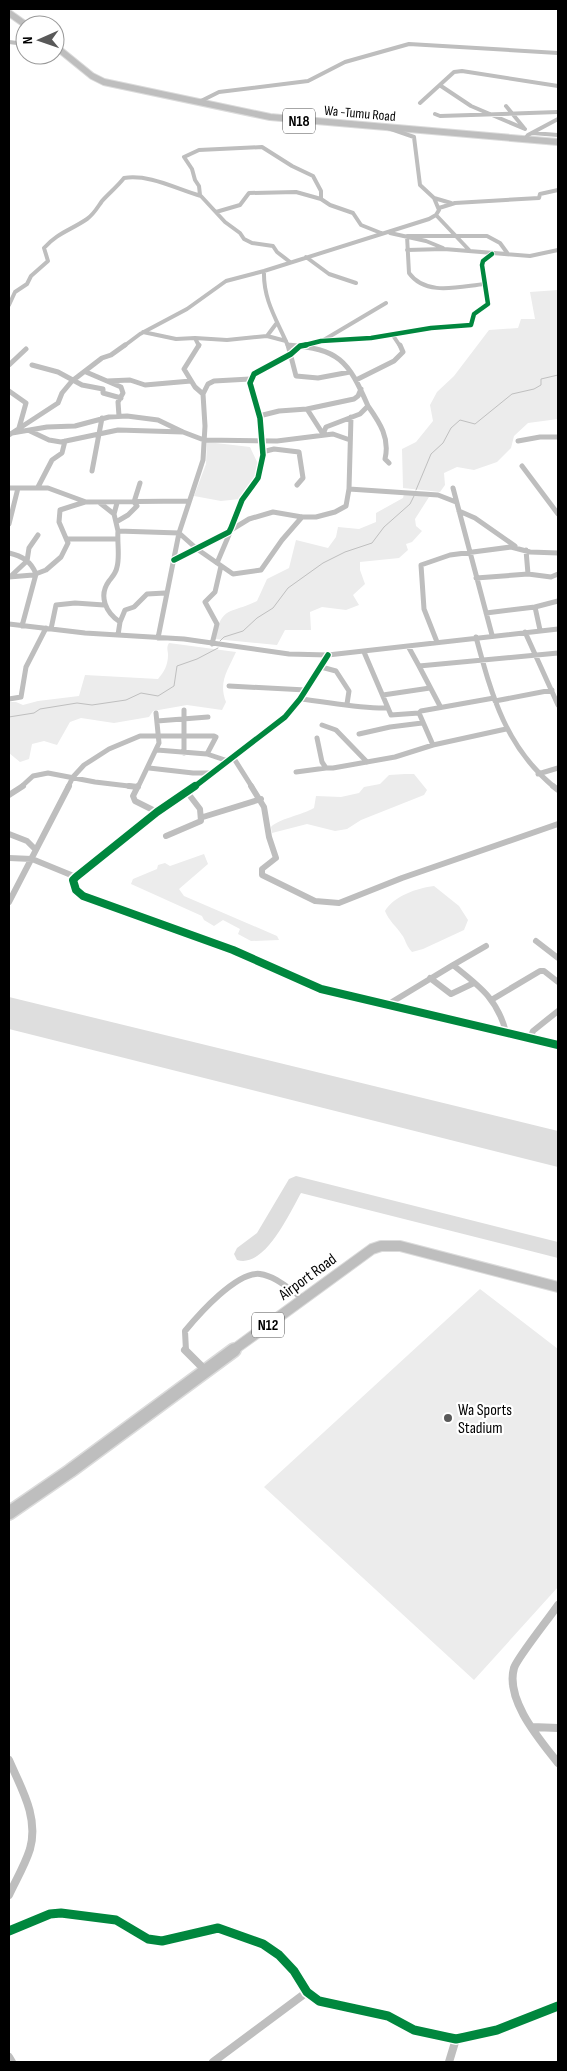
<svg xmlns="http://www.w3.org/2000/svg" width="567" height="2071" font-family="'Sofia Sans Condensed',sans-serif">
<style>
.green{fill:#ececec}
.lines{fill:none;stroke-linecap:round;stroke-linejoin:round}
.stream{stroke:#bfbfbf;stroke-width:1}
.taxiway{fill:#dedede;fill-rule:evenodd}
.runway{fill:#dedede;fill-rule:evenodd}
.trunk-far2-casing{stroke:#dbdbdb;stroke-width:8}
.trunk-far1-casing{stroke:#dbdbdb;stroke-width:12}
.trunk-casing{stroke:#dbdbdb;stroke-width:16}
.minor-far3{stroke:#bebebe;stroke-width:4}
.minor-far2{stroke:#bebebe;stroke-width:5}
.minor-far1{stroke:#bebebe;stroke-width:6}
.minor{stroke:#bebebe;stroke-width:8}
.trunk-far2{stroke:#bebebe;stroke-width:6}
.trunk-far1{stroke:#bebebe;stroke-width:10}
.trunk{stroke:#bebebe;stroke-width:13}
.cycleway-far3-casing{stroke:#fff;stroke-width:6}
.cycleway-far2-casing{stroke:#fff;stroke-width:8}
.cycleway-far1-casing{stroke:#fff;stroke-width:11}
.cycleway-casing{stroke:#fff;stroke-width:12}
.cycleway-far3{stroke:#00873e;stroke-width:4.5}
.cycleway-far2{stroke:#00873e;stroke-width:5.5}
.cycleway-far1{stroke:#00873e;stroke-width:8}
.cycleway{stroke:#00873e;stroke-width:9}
.poi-dot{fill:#595959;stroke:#fff;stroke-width:2}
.labels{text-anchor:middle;stroke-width:4.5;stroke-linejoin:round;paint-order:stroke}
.far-street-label{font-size:14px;fill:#000;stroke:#fff}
.shield{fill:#fff;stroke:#4c4c4c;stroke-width:1}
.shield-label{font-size:15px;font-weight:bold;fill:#000}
.street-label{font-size:16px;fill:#000;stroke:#fff}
.poi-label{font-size:16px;fill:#000;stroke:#fff;text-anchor:start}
</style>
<rect width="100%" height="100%" fill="#fff"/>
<path class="green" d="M558,290v129l-30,4 -14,13 -3,12 -14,14 -23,8 -17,-3 -13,6 1,12 -5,7 -37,-4 -1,-39 14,-7 17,-21 -3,-16 7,-13 17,-16 35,-46 29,-2 3,-9h14l-5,-27z
M207,442l43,5 8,17 -5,20 -13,15 -19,2 -27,-5 12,-32z
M404,494l25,3 -14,22 1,7 6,5 -10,11 -6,2 2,6 -9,8 -39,4v8l5,14 -12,11 6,10 -13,5 -24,-3 -12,5 1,18h-26l-8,15 -62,-6c6,-34 16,-25 42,-38l10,-22 22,-11 7,-28 32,8 8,-11 2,-10 21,2 17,-7v-9l27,-15z
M169,643l67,9c-8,18 -18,30 -10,50l-4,8 -35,-5 -34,6 -4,6 -35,6 -33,-5 -11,4 -13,23 -13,-4 -12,3 -3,15 -9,3 -11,-9v-51h7l7,3 15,-4 41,-5 6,-21 73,4c6,-7 10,-14 10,-24 0,-5 -2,-7 1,-12z
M405,774h9l13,16 -3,5 -63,25 -14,9 -12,2 -28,-7 -35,9 -1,-6c7,-8 31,-12 43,-19l2,-12 25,1 18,-4 5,-6 16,-3 9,-9z
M204,854l4,10 -29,25 5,7 93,40 2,4 -28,1 -13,-7 2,-5 -17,-9 -9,6 -10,-6 -2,-4 -71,-32 2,-5 24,-10 1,-4 7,-2 5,3z
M434,886l25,20 9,14 -4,10 -41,19 -11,3c-7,-8 -6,-12 -10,-17 -6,-9 -13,-14 -17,-24 9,-15 32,-23 49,-25z
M480,1289l78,60v238l-84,93 -210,-193z"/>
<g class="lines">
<path class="stream" d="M416,490l15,-36 12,-11 8,-15 9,-8 15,4 37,-30 22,-5 7,-4v-6l17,-4
M220,641l4,-4 19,-6 14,-13 16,-10 15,-20 35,-25 22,-11 27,-9 12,-16 26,-23 5,-10
M9,717l25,-4 6,-4 37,-6 15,2 34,-5 15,-7 17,3 16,-10 3,-20 20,-7 21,-11"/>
<path class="taxiway" d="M296,1176l262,66v16l-257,-65c-11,19 -36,76 -64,67l-3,-6 3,-6 20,-15 32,-54z"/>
<path class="runway" d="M9,997l549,134v36l-549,-138z"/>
<g class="trunk-far2-casing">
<path id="trunk-far2" d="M9,13l17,12
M55,46l37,30 12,6 166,35 288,25"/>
</g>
<g class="trunk-far1-casing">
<path id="trunk-far1" d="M232,1351l140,-102 9,-3h19l158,41"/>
</g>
<g class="trunk-casing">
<path id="trunk" d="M9,1513l61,-42 164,-121"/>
</g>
<path class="minor-far3" d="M9,42l16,2
M441,86l30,20 54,23
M199,102l20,-10 89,-11 37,-19 64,-18 149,9
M420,103l34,-31 8,-1 96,15
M506,106l18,22
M435,114l5,2 118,-4
M388,128l26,9 6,48 14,13 17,5
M532,133l26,2
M525,139l3,-4 30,-16
M439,208l16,-5 84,-5 1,-4 18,-4
M216,212l24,-7 9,-12 47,-1 25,7 9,6 23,8 8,12 20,8
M436,215l34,36
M390,233l36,8 17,7
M407,236l2,37c17,24 52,13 76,11
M407,236h80l13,7 8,11
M407,250l37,-1 86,7 28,-6
M306,257l23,17 27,9
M290,262l-13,-10 -4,-6 -21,-3 -8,-4 -4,-6 -15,-11 -25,-27 -1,-9 -4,-6 -3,-11 -8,-12 15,-7 63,-3 30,19 21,10 8,15v8
M264,271c-1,29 13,49 24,75
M9,305l6,-13 12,-8 4,-8 17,-15 -4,-13c13,-15 27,-18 43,-29 7,-5 10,-11 15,-18 7,-8 15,-14 22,-23 26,-4 52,11 77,18
M143,332l33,7 19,-1 4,8
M392,334l8,12
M267,336l9,-12
M195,338l32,2 40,-4 19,5
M322,341l64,-38
M288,345l9,1
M124,346l16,-12 47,-25 39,-28 38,-10 165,-52 7,-4 3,-5 -5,-12
M301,346l20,-5 50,-3 60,-10 40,-3 3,-11 14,-10 -6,-39 1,-4 9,-7"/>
<path class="minor-far2" d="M199,345l-15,24 11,18 8,7
M288,345l8,31 22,2 32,-6
M288,345c51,4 60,15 80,61l-8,8 -34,13 -3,7
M9,365l17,-16
M32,365l26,7 24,13 21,4v4l18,5
M86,372l35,15 2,6 -5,9 1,14
M356,380l38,-19 9,-9 -3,-7
M107,381l23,-1 15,5 46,-4
M9,391l17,12 -7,25
M368,406c12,17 22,32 17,53l4,4
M307,409l47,-10 4,-3 3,-7
M259,416l20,-5 28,-2 16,25
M30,431l19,9 12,2 57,-12 65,2 21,8 73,1 56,-7 17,6
M12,433l35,-6 28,-1 34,-9 18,-1 31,4 25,12
M9,435l49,-32 4,-10 10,-12 30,-23 9,-3 14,-10
M518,441l22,-4h18
M262,452l12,-3 25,3 4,26 -6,7
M522,466l36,48
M92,471l10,-53
M38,487l14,-27 10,-7 3,-12
M9,488h39l38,14 103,-1
M453,488l39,147
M349,489l89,6 18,7
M100,503l14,11
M117,503l-3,11 4,17 61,2 18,16 36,25 28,-4 21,-30 20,-23
M459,511l16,7 40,28
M116,522l12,-7 9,-9 -3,-4 6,-19
M9,524l9,-36
M118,531c-1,12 2,25 -1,36 -1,6 -4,9 -8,14 -11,15 -3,32 11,41
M68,539h49
M526,550l2,24
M9,553c13,3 22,8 27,21l-14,52
M174,560l55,-28 2,-4 11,-28 16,-22 5,-23 -3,-37 -10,-35 4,-9 37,-20 9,-8 6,-1
M217,563l14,-33 18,-11 24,-7 29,5h14l19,-5 11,-6 3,-17 2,-72
M12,575l15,-14 2,-13 9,-13
M9,577l24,-2 13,-5 15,-13 7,-14 -9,-21 1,-12 25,-8
M476,578l52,-4 23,3 7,-3
M486,613l49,-6
M9,624l76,9 99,6 105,15 39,1 230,-26
M51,629l5,-24 19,-2 29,2
M540,630l-5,-23 23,-6
M525,632l33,73
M118,635l2,-13 5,-12 9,-3 13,-13 18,-1
M476,637c16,59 29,109 78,150
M158,638l21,-105 24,-73 2,-34 -2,-32 5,-10 6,-3 36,-2
M437,642l-13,-33 -3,-44 29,-10 61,-8 19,5 28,1
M212,644l5,-20 -12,-22 10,-10 6,-26
M408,646l11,20 139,-13
M364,652l24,56
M419,666l21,40
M321,667l15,4 13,20 -2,13
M229,686l77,4
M383,695l47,-7
M9,699l12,-2 5,-30 20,-39
M300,699c29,3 59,10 88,9l3,7 28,-2
M495,701l57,-11
M184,710v43
M157,721l51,-4
M322,725l14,5 31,32
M359,734l31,-7 32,-4
M317,738l5,24 4,6h7l62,-11 38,-12 73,-16
M433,745l-14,-32 2,-2 73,-13
M157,750l50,4 21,7
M233,757l19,30
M149,768l44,5h19
M296,772l30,-4
M538,774l20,-6
M21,787l12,-11 15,-3 47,9 42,5
M68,787l5,-10 11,-12 25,-16 31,-13h74l2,1 -9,17
M138,787l21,-44 -3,-30
M194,787l91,-70 15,-18 28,-44"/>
<path class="minor-far1" d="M129,786l9,1
M138,786l-5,10 2,5 22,11
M195,786l-38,26 -81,65 -3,3 3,10 7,6 150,54 88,39 237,56
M251,786l13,21 5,30 7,21 -14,11v6l53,26 24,2 63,-25 156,-54
M553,786l5,4
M9,795l14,-9
M203,817l58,-18
M9,834l18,7 9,9
M166,836l35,-15 -1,-12 -13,-17
M9,858l23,1 44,18
M9,902l60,-116
M536,941l22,17
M453,965l33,-19
M430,978l21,16 23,-11
M493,999l47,-28h4l14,11
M387,1005l66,-40c26,21 44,33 53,67
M530,1038l3,-7 25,-20
M186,1351l-1,-20c14,-17 52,-60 75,-57 16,2 31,17 44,25"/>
<path class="minor" d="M185,1350l20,20
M558,1605c-8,12 -41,53 -44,63 -9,32 26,72 44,95
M532,1727l26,1
M9,1760c12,28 30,57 21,89 -5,16 -14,31 -21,46
M9,1931l41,-17 11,-1 55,7 32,19 14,2 56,-13 45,16 16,11 15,16 13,21 12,9 69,15 26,14 42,9 41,-9 61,-24
M9,2057l3,5
M213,2062l94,-70
M449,2062l7,-23"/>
<use href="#trunk-far2" class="trunk-far2"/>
<use href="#trunk-far1" class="trunk-far1"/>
<use href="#trunk" class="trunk"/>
<g class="cycleway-far3-casing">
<path id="cycleway-far3" d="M301,346l20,-5 50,-3 60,-10 40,-3 3,-11 14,-10 -6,-39 1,-4 9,-7"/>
</g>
<g class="cycleway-far2-casing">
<path id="cycleway-far2" d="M174,560l55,-28 2,-4 11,-28 16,-22 5,-23 -3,-37 -10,-35 4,-9 37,-20 9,-8 6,-1
M194,787l91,-70 15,-18 28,-44"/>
</g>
<g class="cycleway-far1-casing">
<path id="cycleway-far1" d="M195,786l-38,26 -81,65 -3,3 3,10 7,6 150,54 88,39 237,56"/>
</g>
<g class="cycleway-casing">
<path id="cycleway" d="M9,1931l41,-17 11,-1 55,7 32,19 14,2 56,-13 45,16 16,11 15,16 13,21 12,9 69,15 26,14 42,9 41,-9 61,-24"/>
</g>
<use href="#cycleway-far3" class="cycleway-far3"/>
<use href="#cycleway-far2" class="cycleway-far2"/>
<use href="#cycleway-far1" class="cycleway-far1"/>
<use href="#cycleway" class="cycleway"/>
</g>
<circle class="poi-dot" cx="448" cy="1418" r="5"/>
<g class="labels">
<g class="far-street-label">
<text transform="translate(360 113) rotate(5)" y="5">Wa -Tumu Road</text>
</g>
<g class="shield">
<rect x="283" y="108.5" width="32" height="25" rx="4"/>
<rect x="252" y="1312.5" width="32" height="25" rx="4"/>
</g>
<g class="shield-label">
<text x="299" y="126">N18</text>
<text x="268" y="1330">N12</text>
</g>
<g class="street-label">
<text transform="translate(307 1276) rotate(-36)" y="6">Airport Road</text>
</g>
<g class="poi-label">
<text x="458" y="1415">Wa Sports<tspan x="458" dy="18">Stadium</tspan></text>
</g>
</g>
<rect width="567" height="2071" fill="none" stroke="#000000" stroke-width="20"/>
<g transform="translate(40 40) rotate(268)"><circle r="24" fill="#ffffff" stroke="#999999"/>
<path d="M0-4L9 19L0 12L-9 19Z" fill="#595959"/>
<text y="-8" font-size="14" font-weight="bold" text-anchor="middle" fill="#000000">N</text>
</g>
</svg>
